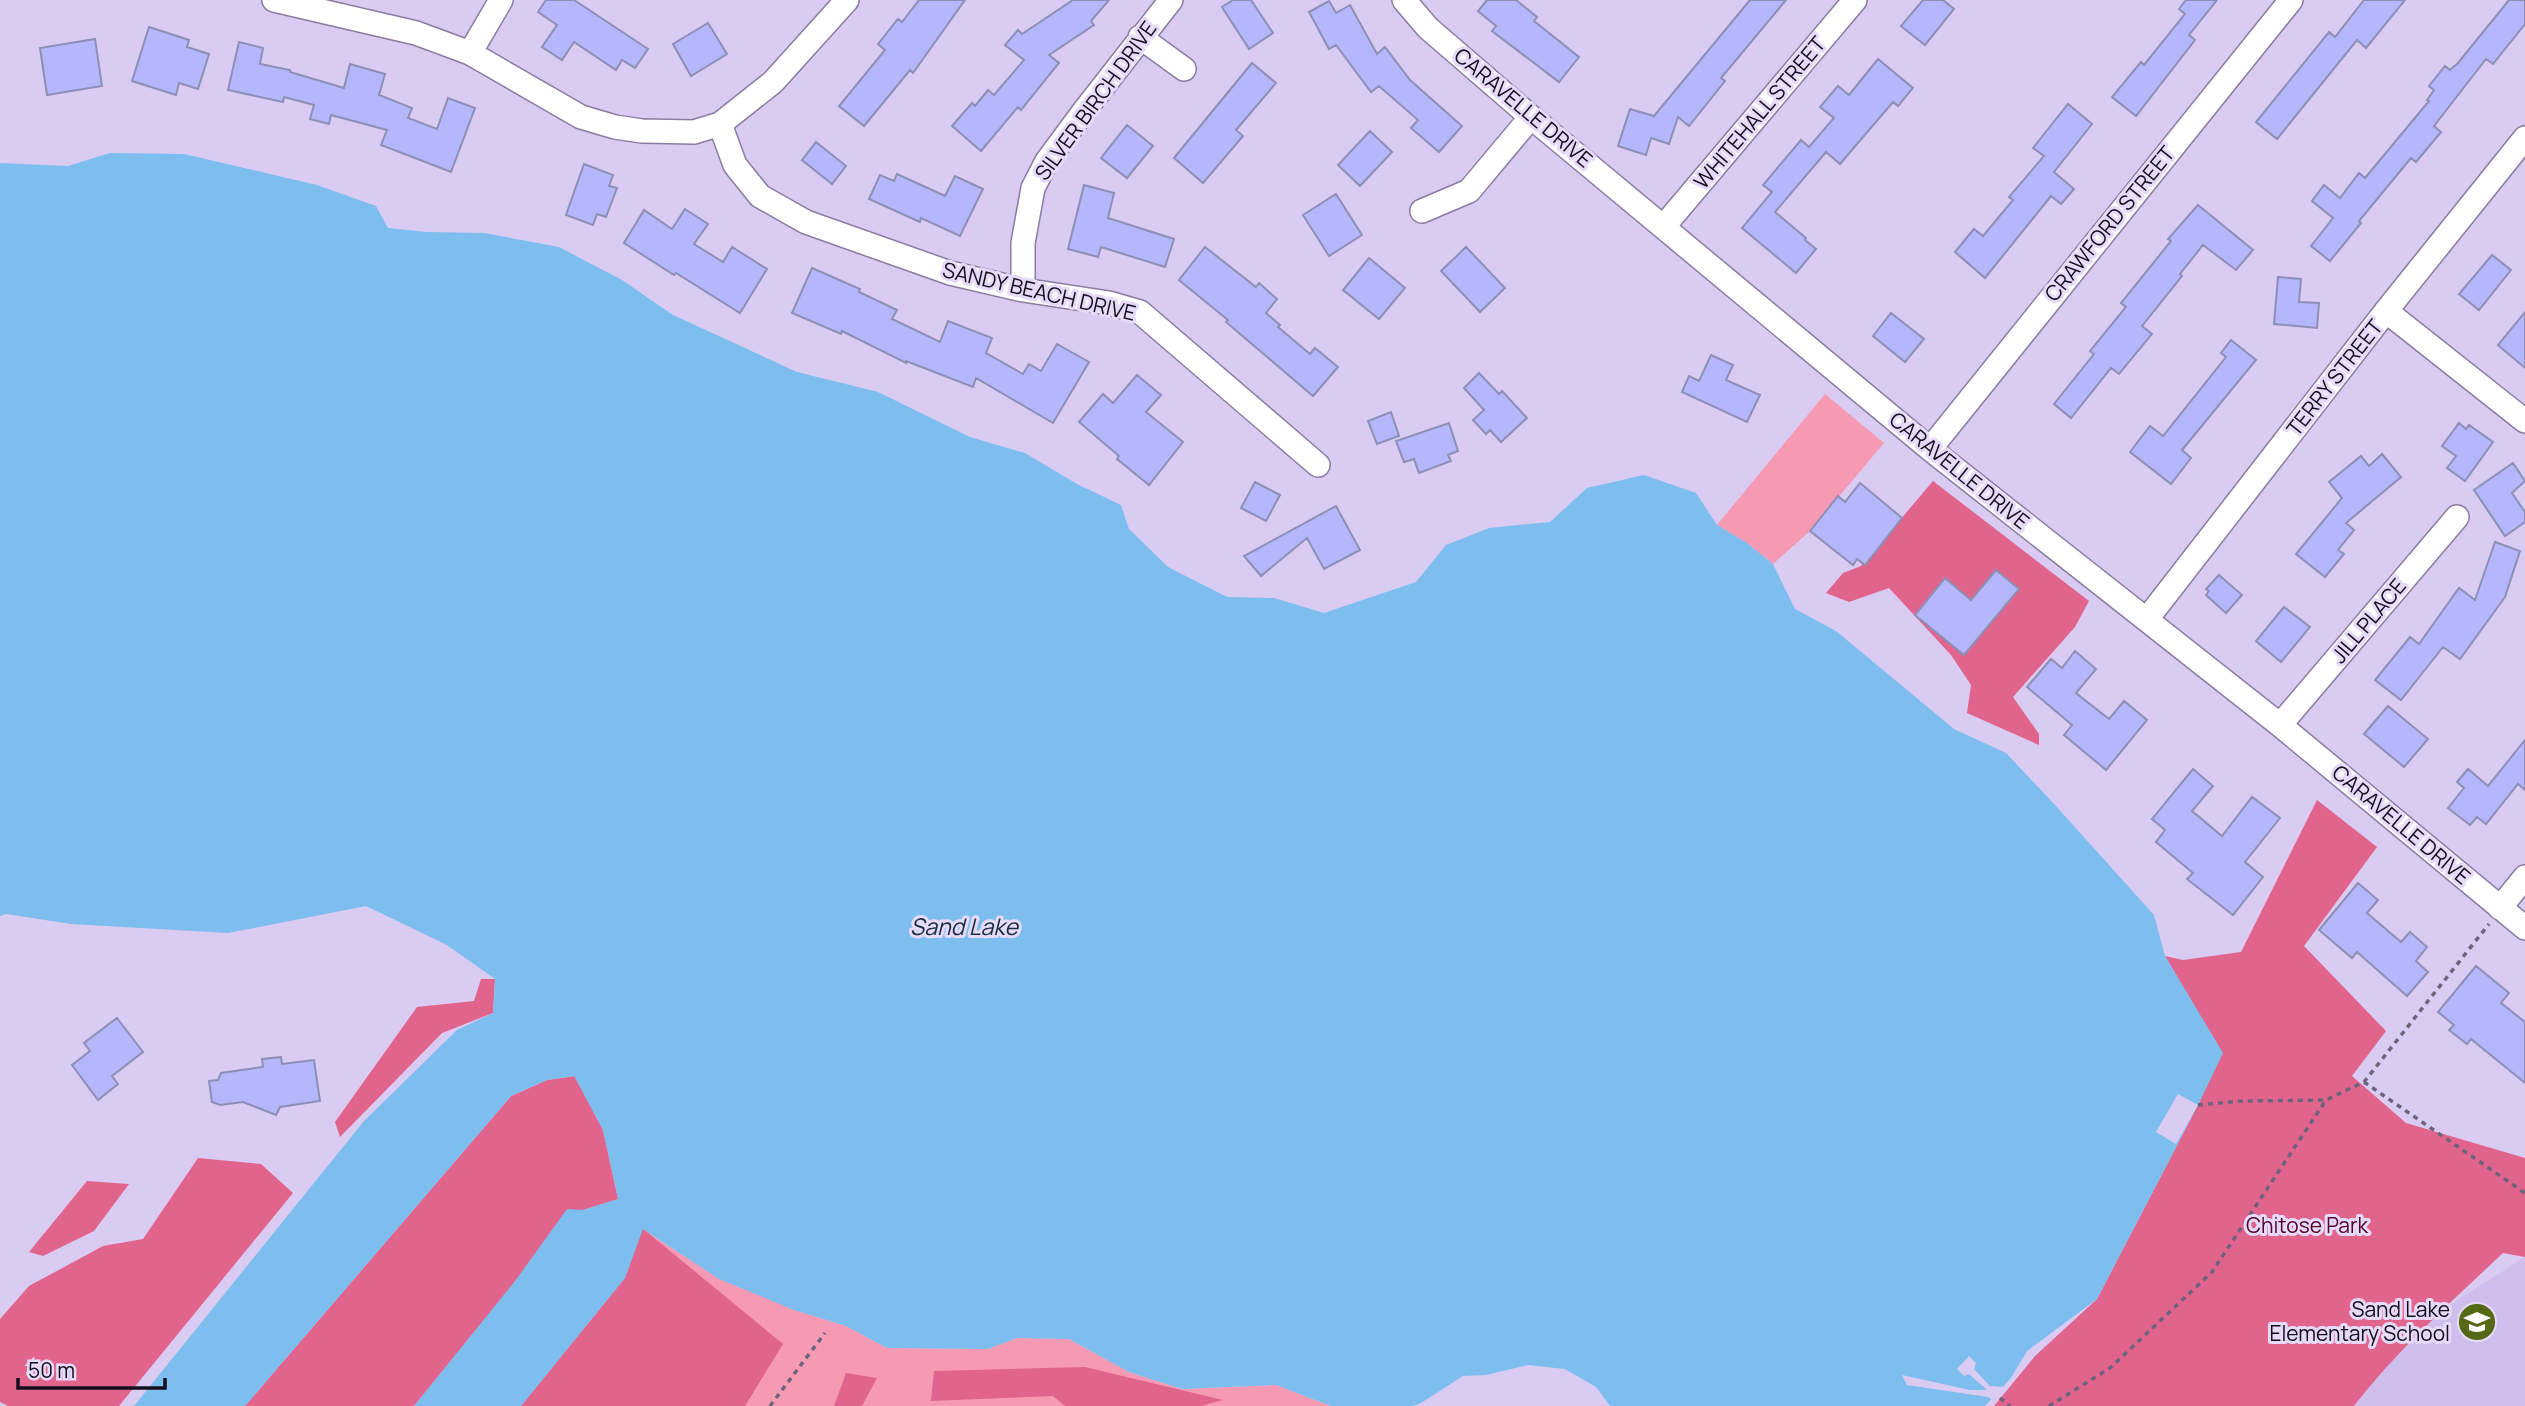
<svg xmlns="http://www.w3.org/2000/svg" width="2525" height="1406" font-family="Manrope,sans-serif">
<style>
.built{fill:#d0bfed}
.green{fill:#f69ab3}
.forest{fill:#e1648c}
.water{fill:#7dbeef}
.pier{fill:#dacbf3}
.building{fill:#b4b7fb;stroke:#8d8fb5;stroke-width:2}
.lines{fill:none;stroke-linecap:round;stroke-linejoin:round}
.minor-casing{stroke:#8a7ca0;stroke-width:26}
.path{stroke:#6d637c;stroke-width:3.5;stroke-dasharray:5 5;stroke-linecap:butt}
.minor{stroke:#fff;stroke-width:23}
.labels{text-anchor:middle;stroke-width:6;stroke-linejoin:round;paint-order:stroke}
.street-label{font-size:21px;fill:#130e1b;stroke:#e6dafa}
.park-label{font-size:21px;fill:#540226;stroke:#e6dafa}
.poi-label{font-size:21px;fill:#130e1b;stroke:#e6dafa;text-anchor:end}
.water-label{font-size:23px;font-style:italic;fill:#192d3d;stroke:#e6dafa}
</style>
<rect width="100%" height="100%" fill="#dacbf3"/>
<path class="built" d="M2525,1257v149h-170l29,-39 56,-56z"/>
<path class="green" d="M1825,394l59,49 -74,88 -37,33 -26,-21 -30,-18z
M603,1130l15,69 38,39 55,35 83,37 52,16 41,22 101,1 29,-11 52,1 60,33 53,17 94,-4 55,21h-1086l63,-73z"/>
<path class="forest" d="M1933,481l156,120 -14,26 -62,70 26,37v11l-72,-32 4,-28 -20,-30 -62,-67 -40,14 -23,-9 17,-20 18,-7z
M2317,800l60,47 -73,99 82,85 -34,45 54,47 119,35v99l-22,-4c-52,49 -105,96 -149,153h-360l41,-50 62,-57 101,-194 24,-52 -57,-97 18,4 58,-8z
M481,979h14l-2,34 -51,20 -102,104 -5,-15 82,-115 57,-6z
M575,1076l28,54 15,69 -35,11 -72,77 -97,119h-169l266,-310 36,-16z
M198,1158l63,6 32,29 -174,213h-111l-8,-4v-83l29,-33 74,-40 40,-7z
M87,1181l42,3 -35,47 -51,25 -14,-4z
M642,1228l141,116 -38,62h-224l104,-128z
M1085,1367l138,33 -22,6h-136l-12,-10 -122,5 3,-30z
M846,1373l31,5 -15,28h-28z"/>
<path class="water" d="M110,153l74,1 133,31 59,21 12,22 39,4 57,1 75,14 63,33 51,35 124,57 81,20 92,45 55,16 52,31 44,21 8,24 39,38 59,30 47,1 50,15 92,-31 30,-37 43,-17 61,-6 37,-34 57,-13 52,18 21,32 30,18 26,21 22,45 41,22 118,98 52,24 49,52 99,110 11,41 58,97 -25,52 -101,194 -70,52 -16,27 -26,28h-375l-14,-19 -31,-18 -37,-4 -42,10 -23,1 -42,27 -8,3h-82l-55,-21 -94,4 -53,-17 -60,-33 -52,-1 -29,11 -101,-1 -41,-22 -52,-16 -75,-31 -76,-50 -18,49 -104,128h-107l101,-125 52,-72 16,1 35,-11 -15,-69 -29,-54 -27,4 -36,16 -266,310h-111l230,-285 93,-91 36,-17 2,-34 -48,-34 -81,-39 -138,27 -157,-9 -65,-10 -6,2v-753l68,3z"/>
<path class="pier" d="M2178,1094l20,11 -22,39 -20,-12z
M1969,1356l7,7 -2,6 16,17 14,1 -10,14 -6,-4 -81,-12 -5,-10 68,15h17l-18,-16 -5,2 -7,-7z"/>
<path class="building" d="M546,0h28l74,49 -13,19 -13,-8 -6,10 -42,-28 -12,18 -20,-13 15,-22 -19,-13z
M919,0h46l-52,73 -3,-3 -46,56 -25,-20 46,-56 -7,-6 20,-25 4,3z
M1073,0h36l-18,21 3,4 -45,30 10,8 -38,47 -3,-3 -37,44 -29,-25 20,-23 3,3 13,-16 6,5 30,-35 -19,-15 13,-15 4,4z
M1233,0h18l22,33 -24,16 -27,-42z
M1487,0h29l21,17 -3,4 45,36 -20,25 -67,-51 4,-5 -18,-15z
M1750,0h36l-65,78 4,3 -36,45 -11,-9 -9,27 -18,-6 -5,17 -28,-9 12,-37 24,7z
M1923,0h20l11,9 -29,36 -24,-19z
M2186,0h31l-28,35 6,5 -59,76 -24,-19 29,-35 3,3 41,-51 -6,-5z
M2364,0h41l-39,48 -9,-8 -80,99 -21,-17 73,-90 6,5z
M2509,0h16v24l-32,40 -7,-5 -52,67 7,6 -25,30 -5,-4 -52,63 2,2 -31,38 -19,-15 22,-28 -21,-17 12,-16 16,13 19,-25 6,5 64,-77 -2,-1 7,-10 -5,-4 16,-20 5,4 8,-7z
M1329,1l7,12 14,-8 27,49 8,-7 25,33 52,46 -23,26 -28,-24 7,-8 -39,-34 -8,6 -35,-47 -7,4 -20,-37z
M708,23l19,31 -36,22 -18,-32z
M149,27l40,13 -2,7 22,7 -11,35 -19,-6 -3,12 -44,-14z
M95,39l7,47 -55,9 -7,-47z
M239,42l24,6 -3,16 30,6v2l54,16 6,-24 35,10 -6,21 33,13 -4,10 29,11 11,-31 27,10 -24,64 -70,-27 6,-15 -56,-15 -2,9 -19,-5 4,-14 -30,-8 -1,5 -55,-12z
M1878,59l35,29 -15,18 -5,-4 -53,62 -14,-12 -51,60 31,26 -1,2 11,9 -20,24 -54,-45 30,-36 -9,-7 38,-45 8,7 25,-29 -14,-11 18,-21 11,9z
M1252,63l24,20 -40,47 7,6 -40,47 -29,-25z
M2068,104l24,20 -38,48 20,17 -13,15 -10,-8 -66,82 -30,-26 19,-23 9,7 30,-36 -4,-3 35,-41 -11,-8z
M1127,125l26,21 -26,32 -26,-20z
M1370,131l22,21 -32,34 -22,-21z
M816,142l30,24 -14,18 -30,-24z
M584,164l29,11 -4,11 8,2 -11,29 -9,-3 -4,11 -27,-10z
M897,174l48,22 10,-20 28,13 -23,47 -39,-18 -1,4 -51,-23 11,-24 14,6z
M1084,185l30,8 -6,25 66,21 -9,28 -64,-20 -3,10 -30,-8z
M1336,194l26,41 -33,21 -26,-41z
M2198,205l55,45 -17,20 -33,-25 -23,29 2,2 -40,50 10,8 -33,40 -8,-6 -40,50 -17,-14 40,-50 -4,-3 36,-44 -5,-4 50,-62 -3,-2z
M685,209l23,15 -14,20 29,18 9,-15 35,22 -27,44 -64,-40 -2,2 -50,-32 20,-33 28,19z
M1205,247l51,40 3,-4 18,16 -11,14 14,12 -2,2 32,27 5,-6 23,19 -25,29 -87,-74 2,-2 -49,-40z
M1466,247l39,41 -25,24 -39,-41z
M2492,255l19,15 -32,40 -20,-16z
M1369,258l36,30 -26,31 -36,-29z
M812,268l48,21 -1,3 38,18 -5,9 48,23 8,-21 44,17 -6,15 37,21 6,-10 12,7 16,-27 32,18 -36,61 -77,-45 -3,9 -67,-26v2l-64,-32 -1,3 -49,-21z
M2278,277l23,2 -2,23 20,1 -2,25 -43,-4z
M2525,312v56l-27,-23z
M1891,313l33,26 -19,23 -32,-26z
M2231,340l25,20 -74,90 9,8 -20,26 -41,-32 20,-26 13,10 63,-79 -5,-4z
M1711,355l22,10 -7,15 34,15 -13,27 -65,-30 7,-16 10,5z
M1479,373l20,21 3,-3 25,27 -26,24 -11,-12 -4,4 -13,-14 11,-10 -20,-22z
M1137,375l24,20 -15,17 37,30 -34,43 -32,-26 2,-3 -40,-34 24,-28 10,9z
M1391,412l8,24 -22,8 -9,-23z
M1449,423l9,28 -10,4 3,6 -32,12 -5,-14 -10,3 -8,-21z
M2459,423l7,6 3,-4 24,17 -28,39 -18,-13 9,-12 -14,-10z
M2382,454l19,23 -55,46 8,7 -16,20 6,4 -19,23 -29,-23 46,-56 -13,-16 32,-26 8,10z
M2513,463l12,18 -13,12 13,19v10l-20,14 -31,-46z
M1255,482l25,13 -14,26 -25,-13z
M1860,483l42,35 -37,47 -8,-6 -4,6 -43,-34 28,-35 7,6z
M1336,506l24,44 -36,19 -17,-31 -46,38 -17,-20z
M2495,542l25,9 -15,46 -45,62 -17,-12 -42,53 -26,-20 35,-43 9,7 40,-56 16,12z
M1996,570l23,19 -55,66 -49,-40 30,-37 26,22z
M2219,575l23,20 -16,18 -20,-18 3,-4 -3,-2z
M2284,607l26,20 -29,35 -25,-21z
M2075,651l21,18 -20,24 33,26 15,-18 23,19 -41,50 -42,-35 8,-10 -45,-38 24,-28 11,9z
M2388,706l40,33 -24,28 -40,-33z
M2525,740v50l-7,-6 -32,40 -9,-7 -7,8 -22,-17 16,-20 -7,-6 11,-13 20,17z
M2193,769l20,17 -21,25 30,25 30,-39 28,21 -35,44 18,15 -30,38 -46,-36 6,-6 -37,-31 9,-12 -13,-11z
M2358,883l20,17 -11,13 34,29 9,-10 17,15 -11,14 12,11 -21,24 -50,-44 -5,6 -33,-28z
M2476,966l33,27 -8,10 24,19v61l-54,-44 -4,5 -18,-14 5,-5 -16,-13z
M117,1018l26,34 -31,24 6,8 -20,16 -26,-35 18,-14 -6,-8z
M281,1057l1,7 32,-4 6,41 -40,6 -4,8 -33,-13 -23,3 -8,-3 -3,-21 9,-1 3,-7 42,-6 -1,-8z"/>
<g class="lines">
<g class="minor-casing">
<path id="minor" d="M274,0l142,33 54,20 111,64 34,10 27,4 52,1 26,-8 53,-42 74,-82
M1404,0l24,28 103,89 399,332 350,276 245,203
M1140,37l44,32
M470,53l31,-53
M720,124l15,41 25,31 46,26 144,51 73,17 86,13 31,9 178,153
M1422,211l47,-20 62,-74
M1664,226l191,-226
M1023,290v-47l10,-55 14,-27 37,-50 87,-111
M2386,311l139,110
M1930,449l361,-449
M2147,619l239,-308 139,-173
M2280,725l177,-208
M2500,908l25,-31"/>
</g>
<path class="path" d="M2364,1082l161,111
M2198,1105l43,-4 85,-1 38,-18 125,-158
M2000,1398l10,8
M770,1406l55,-73
M2049,1406l61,-38 102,-96 114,-172"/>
<use href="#minor" class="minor"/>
</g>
<defs>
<g id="school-disc" transform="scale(2.0125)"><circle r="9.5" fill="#556815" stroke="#e6dafa"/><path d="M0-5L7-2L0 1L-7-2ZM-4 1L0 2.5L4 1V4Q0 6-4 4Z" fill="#fff"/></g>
</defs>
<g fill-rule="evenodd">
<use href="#school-disc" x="2477" y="1322"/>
</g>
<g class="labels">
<g class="street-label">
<text transform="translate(1096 101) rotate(-54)" y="7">SILVER BIRCH DRIVE</text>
<text transform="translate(1523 108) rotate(40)" y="7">CARAVELLE DRIVE</text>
<text transform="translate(1760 113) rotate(-50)" y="7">WHITEHALL STREET</text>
<text transform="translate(2110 224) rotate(-51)" y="7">CRAWFORD STREET</text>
<text transform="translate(1039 292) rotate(13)" y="7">SANDY BEACH DRIVE</text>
<text transform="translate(2335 378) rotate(-52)" y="7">TERRY STREET</text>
<text transform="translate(1959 471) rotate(39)" y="7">CARAVELLE DRIVE</text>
<text transform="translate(2369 621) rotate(-50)" y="7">JILL PLACE</text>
<text transform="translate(2401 825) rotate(40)" y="7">CARAVELLE DRIVE</text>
</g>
<g class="park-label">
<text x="2307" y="1233">Chitose Park</text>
</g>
<g class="poi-label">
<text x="2450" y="1317">Sand Lake<tspan x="2450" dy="24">Elementary School</tspan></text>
</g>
<g class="water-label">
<text x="964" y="935">Sand Lake</text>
</g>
</g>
<path d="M18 1378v10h147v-10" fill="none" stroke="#130e1b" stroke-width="3.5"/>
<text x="28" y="1378" font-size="21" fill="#130e1b" stroke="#e6dafa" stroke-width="5" paint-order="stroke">50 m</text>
</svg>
